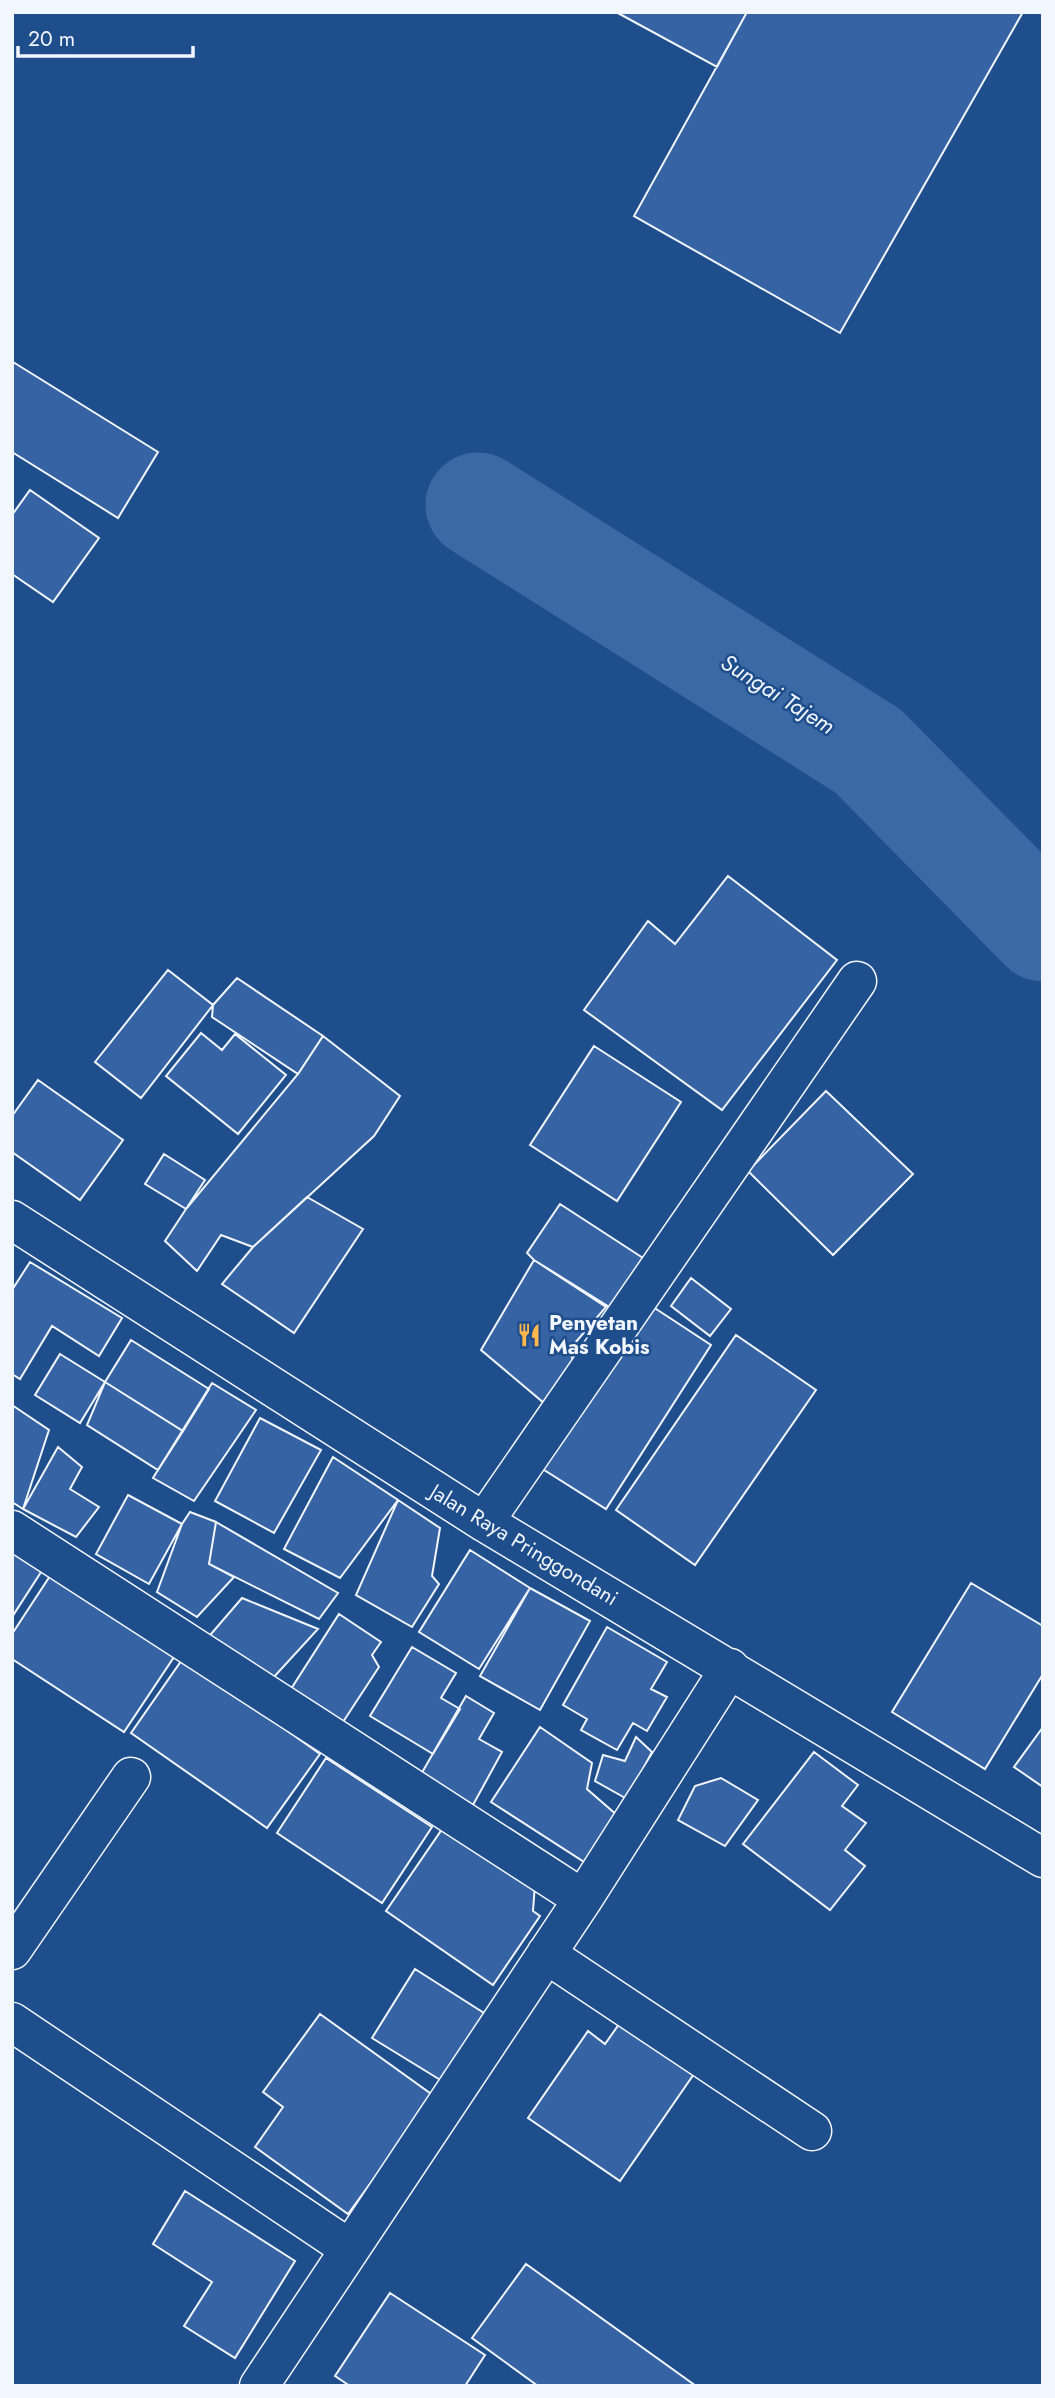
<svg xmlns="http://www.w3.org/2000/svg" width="1055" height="2398" font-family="Jost,sans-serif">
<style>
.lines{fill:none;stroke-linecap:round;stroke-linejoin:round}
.river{stroke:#3b69a3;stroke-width:105}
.building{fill:#3563a3;stroke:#f2f6ff;stroke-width:2}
.minor-casing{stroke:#f2f6ff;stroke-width:41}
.minor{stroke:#1f4e8c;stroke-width:38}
.labels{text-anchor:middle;stroke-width:5;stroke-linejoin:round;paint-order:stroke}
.poi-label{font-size:21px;font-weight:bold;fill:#f2f6ff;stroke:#1f4e8c;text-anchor:start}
.street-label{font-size:21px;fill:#f2f6ff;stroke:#1f4e8c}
.water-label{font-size:23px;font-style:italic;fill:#f2f6ff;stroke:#1f4e8c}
</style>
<rect width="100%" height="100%" fill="#1f4e8c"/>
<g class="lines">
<path class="river" d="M478,505l390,246 175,178"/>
</g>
<path class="building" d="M616,12h131l-30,55z
M747,12h276l-183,321 -206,-117z
M13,362l145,90 -40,66 -106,-66z
M30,490l69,48 -46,64 -41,-28v-59z
M728,876l109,84 -115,150 -138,-100 64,-89 27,23z
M168,970l45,35 -72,93 -46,-36z
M237,978l86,58 -25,38 -86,-57 1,-12z
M201,1033l21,17 13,-16 51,41 -48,59 -72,-58z
M323,1036l77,60 -26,40 -121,111 -32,-12 -24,36 -32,-30 21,-32 112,-135z
M594,1046l87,56 -64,99 -87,-56z
M38,1080l85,60 -43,60 -68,-48v-36z
M826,1091l87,83 -80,81 -85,-84z
M164,1154l41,26 -19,29 -41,-25z
M307,1197l56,32 -69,104 -72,-49 31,-37z
M560,1204l83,54 -32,50 -77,-48 -7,-7z
M534,1260l72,47 -37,43 7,17 -32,36 -63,-53z
M30,1262l92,56 -23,38 -47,-30 -32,53 -8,-5v-84z
M691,1278l40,31 -21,27 -39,-30z
M647,1303l64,42 -105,164 -65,-41z
M736,1335l80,55 -121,175 -79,-55z
M131,1340l78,49 -26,42 -78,-49z
M60,1354l45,28 -25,41 -45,-28z
M105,1382l78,49 -25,39 -71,-45z
M212,1383l44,27 -62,91 -41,-23z
M12,1405l37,25 -26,79 -11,-7z
M260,1418l61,32 -47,83 -59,-32z
M58,1447l24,20 -12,22 29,18 -23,30 -53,-28z
M333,1457l65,43 -58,78 -56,-29z
M128,1495l54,29 -33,60 -53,-30z
M398,1500l42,28 -8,48 7,8 -27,43 -56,-32z
M190,1512l26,10 -7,42 25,13 -37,40 -40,-25 25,-68z
M216,1522l122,71 -19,26 -110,-55z
M12,1550l31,19 -31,48z
M470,1550l60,38 -51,81 -60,-37z
M52,1573l124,81 -52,78 -112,-73v-25z
M971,1583l72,43v48l-58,95 -93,-57z
M530,1588l60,33 -50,89 -60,-34z
M242,1598l76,31 -45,49 -68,-37z
M339,1614l42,28 -9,13 7,12 -36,55 -52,-33z
M607,1627l60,35 -16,27 16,8 -20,34 -14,-8 -16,27 -36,-20 6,-11 -24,-14z
M412,1647l44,26 -15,25 19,11 -27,45 -63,-38z
M184,1657l136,97 -53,74 -136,-95z
M466,1696l28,17 -15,26 23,13 -29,53 -53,-29z
M540,1727l52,36 -5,26 31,27 -26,51 -101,-65z
M1043,1727v60l-29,-20z
M636,1737l16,15 -25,47 -32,-18 8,-26 22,6z
M814,1752l44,33 -16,21 24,17 -21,27 20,16 -35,44 -87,-66z
M326,1758l106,69 -50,76 -105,-70z
M721,1778l37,22 -33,46 -47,-26 17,-34z
M447,1822l88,61 -2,28 7,5 -47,69 -107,-74z
M415,1969l69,44 -42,68 -70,-43z
M320,2014l114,82 -86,118 -93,-67 28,-40 -20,-15z
M622,2020l74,51 -76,110 -92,-63 60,-87 17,13z
M185,2191l110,70 -60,97 -51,-32 28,-44 -59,-38z
M526,2264l170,122h-158l-66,-48z
M390,2293l95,62 -20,31h-115l-15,-10z"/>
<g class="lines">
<g class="minor-casing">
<path id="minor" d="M12,1220l472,302 559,336
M484,1522l373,-541
M12,1530l571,369
M12,1950l119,-173
M546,1954l266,177
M12,2022l338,227
M259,2386l324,-487 147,-231"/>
</g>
<use href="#minor" class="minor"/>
</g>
<defs>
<g id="restaurant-bare" transform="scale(1.89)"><path d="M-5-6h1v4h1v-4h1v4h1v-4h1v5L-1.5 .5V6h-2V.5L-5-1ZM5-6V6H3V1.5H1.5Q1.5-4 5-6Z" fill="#ffb74d" stroke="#1f4e8c" stroke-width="2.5" paint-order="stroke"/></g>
</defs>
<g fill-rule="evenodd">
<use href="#restaurant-bare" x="529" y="1335"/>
</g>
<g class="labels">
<g class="poi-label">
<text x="549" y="1330">Penyetan<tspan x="549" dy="24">Mas Kobis</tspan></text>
</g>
<g class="street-label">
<text transform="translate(524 1545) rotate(31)" y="7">Jalan Raya Pringgondani</text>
</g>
<g class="water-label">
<text transform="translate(778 694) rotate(32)" y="8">Sungai Tajem</text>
</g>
</g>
<rect width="1055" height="2398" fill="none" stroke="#f2f6ff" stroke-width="28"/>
<path d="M18 46v10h175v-10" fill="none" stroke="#f2f6ff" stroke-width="3.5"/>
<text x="28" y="46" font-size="21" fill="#f2f6ff" stroke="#1f4e8c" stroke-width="5" paint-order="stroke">20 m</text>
</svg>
